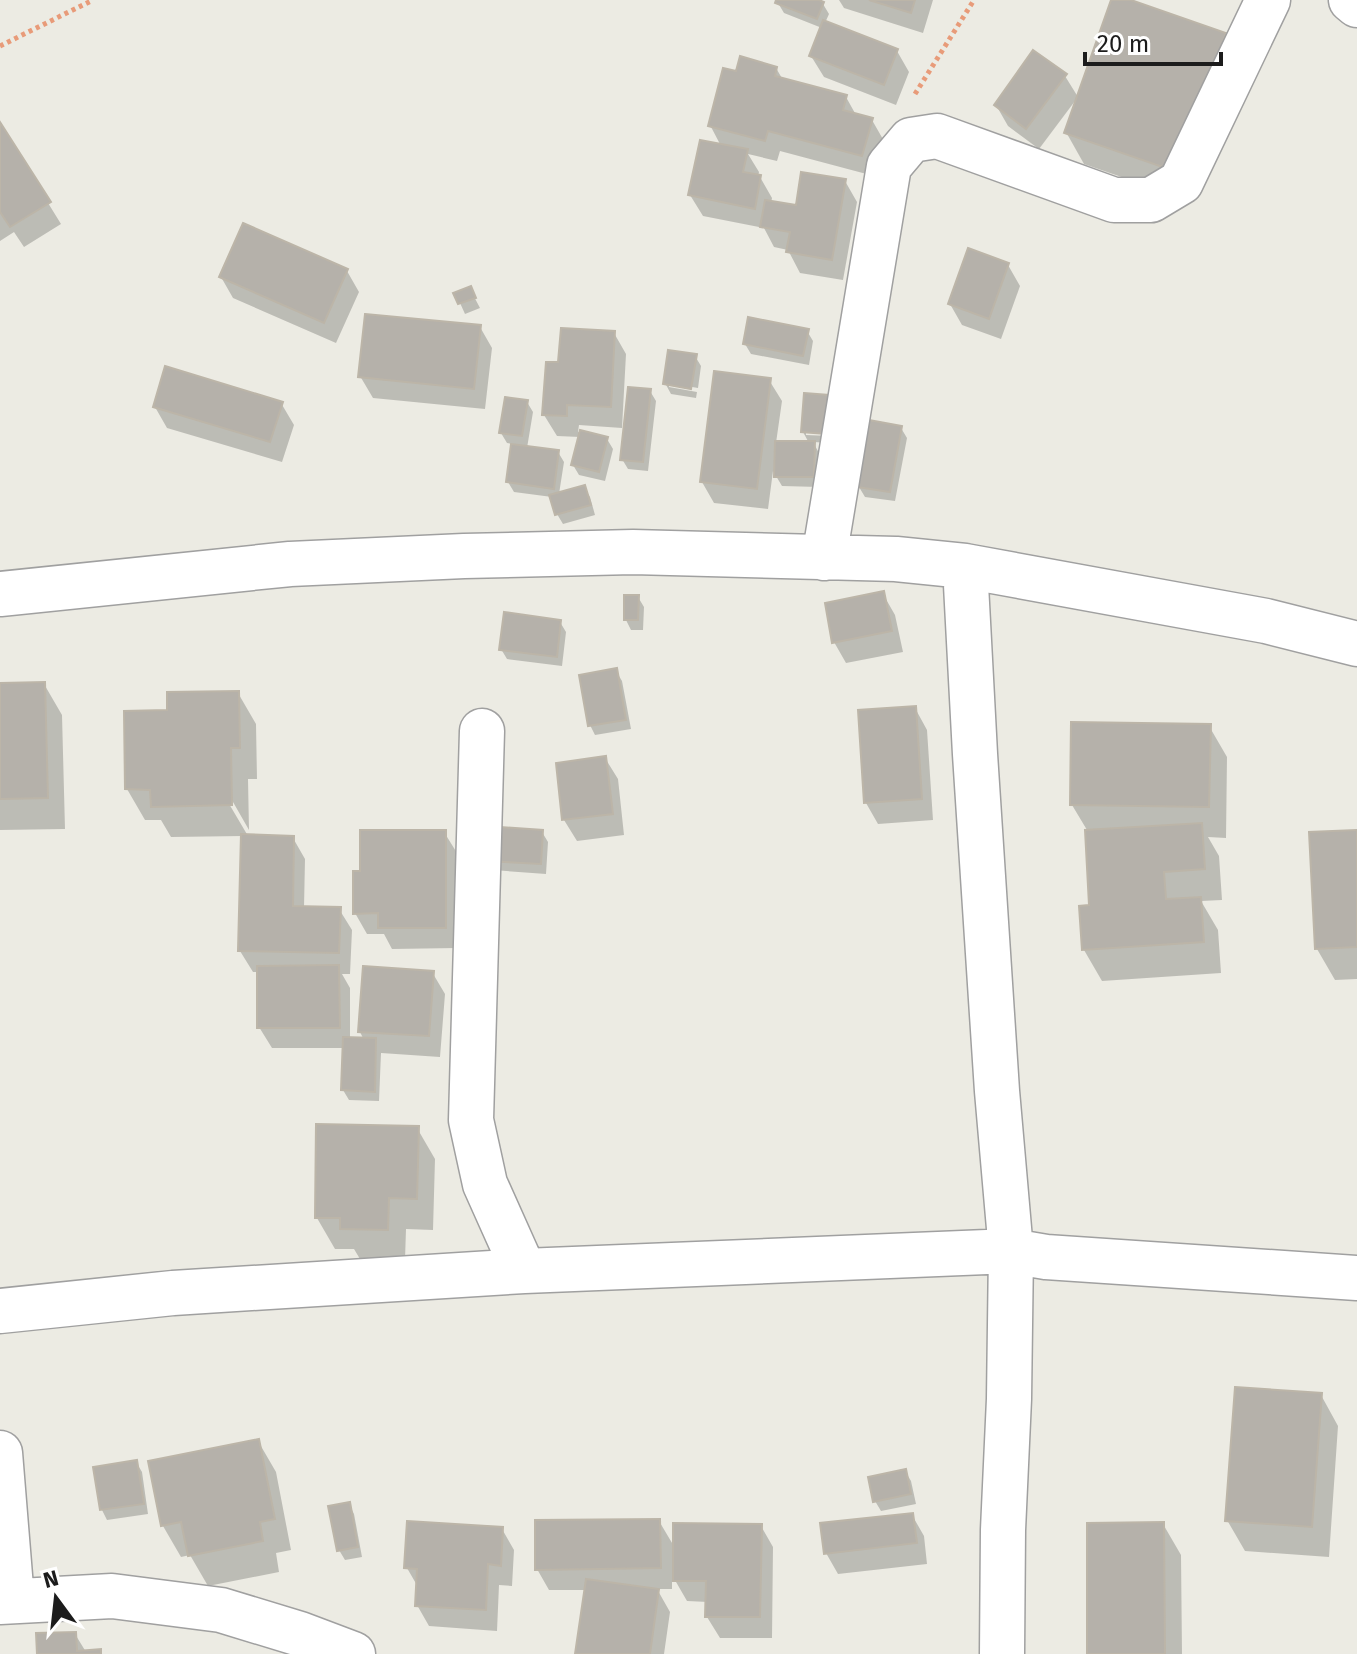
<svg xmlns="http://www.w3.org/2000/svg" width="1357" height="1654" font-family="'Fira Sans',sans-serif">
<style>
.shadow{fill:#0003}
.building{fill:#b5b1aa;stroke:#bcb5a8;stroke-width:2}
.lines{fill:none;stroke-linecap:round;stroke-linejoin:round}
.minor-casing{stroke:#a0a0a0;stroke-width:47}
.path{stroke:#e89b79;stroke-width:5;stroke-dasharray:4 4;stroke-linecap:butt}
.minor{stroke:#fff;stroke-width:44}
</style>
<rect width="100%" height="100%" fill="#ecebe3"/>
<path class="shadow" d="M779,0h34l10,4 6,10 -4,9 72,28 12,21 -13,33 -72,-28 -13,-21 11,-28 -38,-15 -6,-10z
M839,0h94l-10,33 -79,-25z
M1113,0h11l100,34 18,32 -48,136 -110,-38 -18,-32z
M776,68l7,12 63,17 10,18 16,5 12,21 -10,35 -94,-25 -3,10 -29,-7 11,18 -1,5h2l12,21 -1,5 26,5 48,-27 12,21 -14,78 -43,-7 -12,-23 -14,-3 -10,-19 -61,-12 -13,-21 31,-49 -11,-21 28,-51z
M1065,76l13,21 -39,52 -31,-23 -12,-21z
M0,125l61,99 -37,23 -10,-15 -14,9z
M1008,265l12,21 -19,53 -39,-14 -12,-21z
M347,271l12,21 -23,51 -103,-45 -12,-21z
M470,289l10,19 -15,6 -9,-20z
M480,327l12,21 -7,61 -112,-11 -13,-22z
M807,331l6,10 -4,24 -58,-11 -6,-10z
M614,333l12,21 -4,74 -43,-3 -1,7 29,7 6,10 -8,32 -26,-6 -6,-10 7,-28 -23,-1 -13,-21 16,-51z
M695,356l6,10 -3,22 -29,-5v4l28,5 -1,6 -25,-4 -6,-11z
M769,380l13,21 -6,42h33l-6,-11 3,-1v4l25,1v7l-18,-1 6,11v34l-37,-1 -9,-15 -5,38 -54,-6 -12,-21z
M650,391l6,10 -8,70 -20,-2 -6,-10z
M527,402l6,10 -6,36 31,4 6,10 -5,32 25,-7 6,10 5,18 -32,9 -6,-10 -5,-17 -38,-5 -6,-10 5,-38 -6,-1 -6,-10z
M281,403l13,22 -12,37 -115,-34 -12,-21z
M901,428l6,10 -12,63 -30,-4 -6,-10z
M883,594l12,21 8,37 -57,11 -12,-21z
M638,597l6,10 -1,23h-12l-5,-10z
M560,622l6,10 -4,34 -55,-7 -6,-10z
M616,671l6,10 9,48 -36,6 -5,-10z
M44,684l18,31 3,114 -65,1v-145z
M238,693l18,31 1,55h-9l1,51 -20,-35 -4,2 23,39 45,2 12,21 -1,49 35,1 13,21 -2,44h-8l8,14v51l14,1 -4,-8 72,-60 13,22 -5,63 -59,-4 -2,48 -30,-1 -6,-10 1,-42h-72l-13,-21v-55h-6l-13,-21 3,-115 -72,1 -10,-17h-16l-18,-31 42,-77z
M915,708l12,22 6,90 -55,4 -12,-21z
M1209,726l18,31 -1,81 -18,-1 11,19 3,44 -21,1 17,29 3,43 -119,8 -18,-31 7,-43 -4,-77 -15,-25z
M605,758l13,21 6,56 -47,6 -13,-21 -6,-56z
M444,832l13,21v95l-65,1 -8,-15h-17l-12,-21 7,-40z
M542,832l6,10 -2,32 -53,-4 -6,-10z
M1357,832v147l-22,1 -18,-31z
M417,1128l18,31 -2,71 -27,-1 -1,31 -45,-1 -6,-10h-19l-18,-31z
M1321,1395l17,31 -9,131 -84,-6 -18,-31z
M258,1441l18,31 15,78 -15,3 3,19 -71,14 -18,-31 -9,2 -18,-31z
M136,1462l6,10 6,42 -41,6 -5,-10z
M905,1471l6,10 5,23 -35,7 -6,-10z
M349,1504l5,10 8,43 -17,3 -6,-10z
M912,1515l12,21 3,28 -89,10 -12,-21z
M659,1521l16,27 86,-22 12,21 -1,91h-52l-13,-21 1,-15 -21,-1 -15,-26v14h-15l13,23 -6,42h-87l9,-64h-37l-12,-21z
M1163,1524l18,31 1,99h-93z
M502,1529l12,21 -2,36 -13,-1 -2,46 -68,-5 -12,-21 1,-18 -11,-19z
M75,1634l11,18h14l2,2h-63z"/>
<path class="building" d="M776,0h43l5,2 -7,17 -42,-16z
M869,0h46l-4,13z
M1111,0h20l95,33 -49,139 -113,-39z
M823,20l75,29 -14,36 -75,-29z
M1033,50l34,24 -41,55 -32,-24z
M740,56l37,11 -2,9 72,19 -4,15 30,8 -11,38 -94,-25 -3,10 -57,-15 15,-58 13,3z
M0,122l51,80 -41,25 -10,-15z
M700,140l48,9 -5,23 18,3 -6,34 -67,-14z
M801,172l45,7 -14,81 -46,-8 4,-20 -30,-5 5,-27 31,5z
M243,223l105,46 -24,54 -105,-46z
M968,248l41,15 -20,56 -41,-15z
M471,286l5,12 -18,6 -5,-11z
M365,314l116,11 -7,64 -116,-12z
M748,317l61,12 -6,27 -60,-12z
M561,328l54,3 -4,76 -44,-2v11l-25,-1 4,-53h12z
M668,350l29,4 -6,35 -28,-5z
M165,366l118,36 -13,40 -117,-35z
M714,371l57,7 -14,111 -57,-7z
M628,387l23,2 -8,73 -23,-2z
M804,393l25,2 -3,39 -25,-2z
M505,397l23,3 -6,36 -23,-3z
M869,420l33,6 -12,66 -33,-5z
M580,430l28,7 -9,35 -28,-7z
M775,441h40l-1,36h-40z
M511,444l48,6 -5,39 -48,-7z
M585,485l6,20 -36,10 -6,-20z
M884,591l8,40 -60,12 -7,-40z
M624,595h15l-1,25h-14z
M504,612l57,8 -4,37 -58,-7z
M617,668l9,52 -38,6 -9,-51z
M45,682l3,116 -48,1v-116z
M239,691l1,57h-9l1,57 -81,2 -1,-17 -25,-1 -1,-78 43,-1v-18z
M916,706l6,93 -58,4 -6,-93z
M1071,722l140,2 -2,83 -139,-2z
M606,756l7,58 -51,6 -6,-57z
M1202,823l3,46 -41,3 2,27 35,-2 3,45 -122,8 -3,-44 10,-1 -4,-75z
M487,826l56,4 -2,34 -56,-3z
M360,830h86v98h-68v-15l-25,1v-43h7z
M1357,830v117l-42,2 -6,-117z
M241,834l53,2 -1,70 48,1 -2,46 -101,-2z
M339,965l1,63h-83v-62z
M363,966l71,5 -5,65 -71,-4z
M343,1037l33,1 -1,54 -34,-2z
M316,1124l103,2 -2,73 -28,-1 -1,32 -48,-1v-11h-25z
M1235,1387l87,6 -10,134 -87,-6z
M259,1439l16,80 -15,3 3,19 -75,15 -7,-34 -20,4 -13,-65z
M137,1460l7,44 -44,6 -7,-43z
M906,1469l5,25 -38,8 -5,-25z
M350,1502l8,45 -21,4 -9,-45z
M913,1513l4,30 -93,11 -4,-31z
M660,1519l1,49 -126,2v-50z
M407,1521l96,6 -2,39 -13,-2 -2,46 -71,-4 2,-37 -13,-1z
M1164,1522l1,132h-78v-131z
M673,1523l89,1 -2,93h-55l1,-36h-33z
M586,1579l73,10 -9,65h-75z
M76,1632l1,19 24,-2v5h-64l-1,-21z"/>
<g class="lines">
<g class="minor-casing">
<path id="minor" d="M1351,0l6,5
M824,558l65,-392 22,-26 26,-4 177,64h37l30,-18 87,-182
M965,566l10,188 22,337 14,160 -2,148 -6,131 -1,124
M0,594l290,-30 174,-8 169,-4 263,7 69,7 301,55 91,23
M482,731l-11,389 14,64 39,87
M0,1311l173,-18 351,-22 487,-20 35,6 311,21
M0,1453l12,147
M0,1602l112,-6 109,14 79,24 53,20"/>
</g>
<path class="path" d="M0,46l93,-46
M915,94l59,-94"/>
<use href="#minor" class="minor"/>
</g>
<g transform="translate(56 1598) rotate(345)" stroke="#ffffff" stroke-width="6" paint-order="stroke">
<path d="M0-6L14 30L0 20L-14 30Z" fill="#1c1c1c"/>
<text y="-12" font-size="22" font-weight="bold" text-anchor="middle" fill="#1c1c1c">N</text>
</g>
<path d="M1085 52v12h136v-12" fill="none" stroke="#1c1c1c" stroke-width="4"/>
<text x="1097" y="52" font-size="24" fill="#1c1c1c" stroke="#ffffff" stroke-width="6" paint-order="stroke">20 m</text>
</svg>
